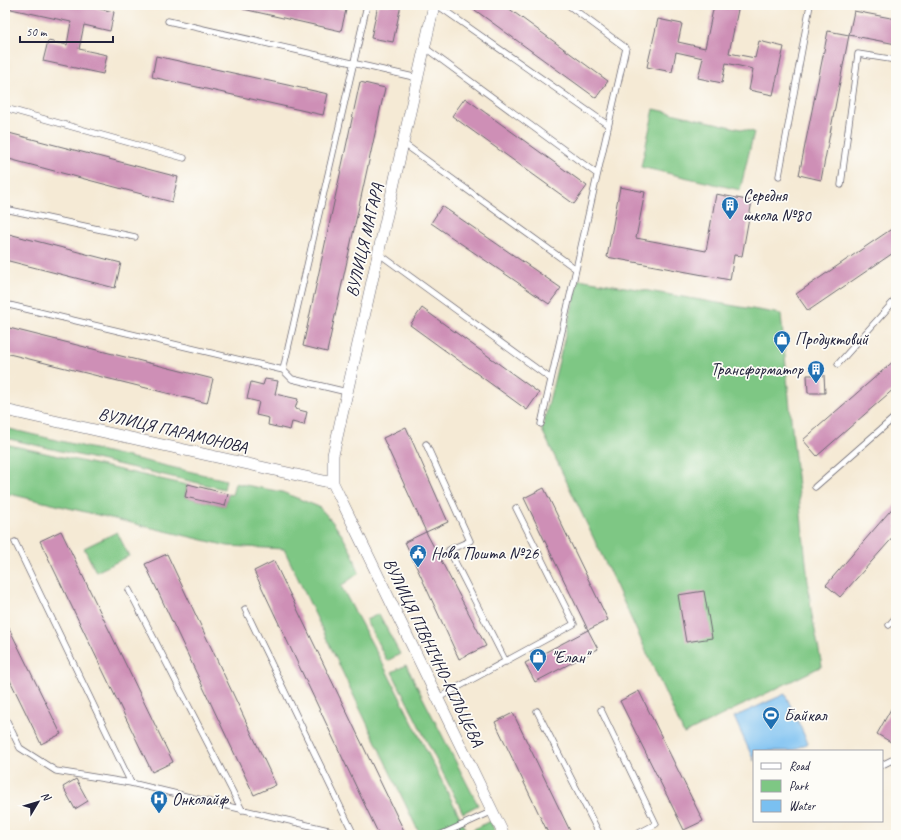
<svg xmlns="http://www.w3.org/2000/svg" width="901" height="840" font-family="Caveat,sans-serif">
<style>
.green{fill:#7ec784;stroke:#507460}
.water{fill:#7ac0f1;stroke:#4e7196}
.building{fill:#ce8fb6}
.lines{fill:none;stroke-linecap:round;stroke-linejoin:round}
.service-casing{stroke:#6c6871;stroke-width:7}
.minor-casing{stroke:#6c6871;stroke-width:12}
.service{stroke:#fff;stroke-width:5.5}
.minor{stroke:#fff;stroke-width:11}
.labels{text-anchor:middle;stroke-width:3.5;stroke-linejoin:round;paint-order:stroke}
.poi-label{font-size:17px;fill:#22223b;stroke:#fdfcf7;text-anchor:start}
.street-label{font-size:17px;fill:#22223b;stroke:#fdfcf7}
</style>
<rect width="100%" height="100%" fill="#fdfcf7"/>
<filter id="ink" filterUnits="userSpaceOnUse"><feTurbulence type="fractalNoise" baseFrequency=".025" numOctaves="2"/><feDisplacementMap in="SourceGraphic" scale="8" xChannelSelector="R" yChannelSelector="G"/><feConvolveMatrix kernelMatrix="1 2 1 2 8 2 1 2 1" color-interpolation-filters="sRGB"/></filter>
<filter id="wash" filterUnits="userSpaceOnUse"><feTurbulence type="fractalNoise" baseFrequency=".012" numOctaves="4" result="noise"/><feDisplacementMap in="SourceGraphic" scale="16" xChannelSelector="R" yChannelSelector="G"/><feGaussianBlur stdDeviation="0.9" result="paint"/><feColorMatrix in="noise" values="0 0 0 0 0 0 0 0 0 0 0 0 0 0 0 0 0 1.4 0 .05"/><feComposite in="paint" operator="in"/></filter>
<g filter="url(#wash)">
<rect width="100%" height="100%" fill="#f5ead5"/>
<path class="green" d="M654,109l100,23 -14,58 -99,-23z
M579,279l202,35 11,115 19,181 11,56 -138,68 -70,-153 -72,-151z
M5,428l221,52 -2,9 -219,-51z
M5,444l182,41 -2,12 40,9 3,-12 4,1 3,-12 47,9 37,15 12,13 11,15 11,20 6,18 -18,13 46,86 82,163h-49l-136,-286 -56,-3 -197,-47 -26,-6z
M117,532l12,24 -33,16 -12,-24z
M379,614l21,40 -13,7 -21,-41z
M406,665l72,140 -15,8 -71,-141z
M490,821l7,14h-25l-2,-4z"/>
<path class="water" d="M785,694l23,49 -17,8h-37v10l-20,-44z"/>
<g id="blocks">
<path class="building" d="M11,5h72l31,7 -4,19 -26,-6 -5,24 28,6 -4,19 -60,-13 5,-20 19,4 4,-23 -60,-13z
M244,5h80l22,5 -5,21 -98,-22z
M378,5h23l-8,37 -22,-4z
M468,5h36l104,76 -12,17z
M714,5h25l-10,48 26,5 4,-17 25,6 -11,48 -24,-5 4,-21 -27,-6 -4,20 -24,-5 5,-20 -27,-6 -4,20 -25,-5 11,-48 24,5 -4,18 27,6z
M854,11l42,8v25l-47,-9z
M828,31l21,4 -28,145 -22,-5z
M156,56l172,38 -5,21 -171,-38z
M360,82l25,6 -58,264 -24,-6z
M465,98l122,88 -13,18 -122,-88z
M5,132l173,45 -6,25 -167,-44z
M620,187l25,5 -9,46 70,13 10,-57 36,7 -10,55 -8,-1 -4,25 -123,-23z
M442,206l119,82 -12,16 -118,-81z
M896,226v25l-88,60 -12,-17z
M5,233l116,30 -6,25 -110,-28z
M422,308l117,85 -12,17 -117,-85z
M5,327l208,52 -6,24 -202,-50z
M896,359v28l-79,69 -14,-16z
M807,375h17l1,18h-17z
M265,379l13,2 -3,13 23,5 -3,10 12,3 -3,13 -12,-3 -2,8 -22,-5 1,-7 -13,-3 3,-13 -12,-3 4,-17 12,3z
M406,427l42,95 -22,10 -43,-94z
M188,484l40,10 -3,12 -40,-9z
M544,488l64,132 -20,10 -64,-132z
M896,504v30l-56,63 -14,-12z
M61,531l112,231 -21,10 -112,-231z
M426,532l60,114 -27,13 -54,-117z
M167,554l109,231 -22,10 -109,-231z
M274,561l132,274h-27l-125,-264z
M704,591l8,47 -26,4 -8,-47z
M5,620l56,114 -20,10 -36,-74z
M588,630l10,19 -63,33 -10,-19z
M639,691l64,130 -19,9 -64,-129z
M896,700v45l-19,-11z
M513,713l59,122h-23l-54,-113z
M76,779l12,22 -13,8 -12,-22z"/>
</g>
</g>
<g filter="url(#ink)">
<use href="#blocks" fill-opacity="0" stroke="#6c6871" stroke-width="1"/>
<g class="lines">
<g class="service-casing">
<path id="service" d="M437,5l171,120
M168,21l250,57
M424,47l173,127
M5,108l179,50
M403,143l173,126
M779,176l31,-171
M841,185l17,-131 38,6
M5,209l130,28
M378,253l173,126
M5,304l278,66 9,9 55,13
M838,364l58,-65
M283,370l84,-365
M541,424l85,-376 -58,-43
M426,444l44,97 -21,9 57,112
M815,487l81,-71
M15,542l116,241
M129,590l113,220
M245,609l109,226
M889,625l7,-8
M438,698l136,-74 -58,-116
M601,710l55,114 -21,11
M537,711l63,124
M5,717l15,31 36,23 75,12 218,52
M882,765l14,-7
M440,835l53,-24"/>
</g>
<g class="minor-casing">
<path id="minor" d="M434,5l-101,450v28l171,352
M5,410l328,73"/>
</g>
<use href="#service" class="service"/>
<use href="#minor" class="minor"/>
</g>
</g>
<defs>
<g id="building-pin" transform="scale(0.9)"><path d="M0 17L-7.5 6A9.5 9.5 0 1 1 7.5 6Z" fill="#1f6fb2" stroke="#fdfcf7"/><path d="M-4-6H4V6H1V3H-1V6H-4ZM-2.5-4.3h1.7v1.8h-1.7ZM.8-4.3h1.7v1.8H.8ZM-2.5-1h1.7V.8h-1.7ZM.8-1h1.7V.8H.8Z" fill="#fff"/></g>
<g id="shop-pin" transform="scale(0.9)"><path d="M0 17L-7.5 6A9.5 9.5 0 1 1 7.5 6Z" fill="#1f6fb2" stroke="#fdfcf7"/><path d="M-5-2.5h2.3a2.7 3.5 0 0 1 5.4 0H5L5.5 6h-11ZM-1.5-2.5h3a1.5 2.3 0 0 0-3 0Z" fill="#fff"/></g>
<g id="civic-pin" transform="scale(0.9)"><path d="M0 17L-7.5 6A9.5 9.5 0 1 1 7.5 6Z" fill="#1f6fb2" stroke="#fdfcf7"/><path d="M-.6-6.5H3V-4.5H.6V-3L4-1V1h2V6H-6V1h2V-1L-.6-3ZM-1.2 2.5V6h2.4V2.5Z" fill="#fff"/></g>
<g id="stadium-pin" transform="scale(0.9)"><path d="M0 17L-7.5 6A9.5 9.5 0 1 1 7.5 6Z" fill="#1f6fb2" stroke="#fdfcf7"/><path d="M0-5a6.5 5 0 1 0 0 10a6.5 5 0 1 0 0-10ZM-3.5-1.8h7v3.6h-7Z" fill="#fff"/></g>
<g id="hospital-pin" transform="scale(0.9)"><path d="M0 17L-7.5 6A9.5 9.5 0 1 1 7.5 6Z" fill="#1f6fb2" stroke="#fdfcf7"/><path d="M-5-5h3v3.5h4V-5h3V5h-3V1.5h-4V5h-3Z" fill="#fff"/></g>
</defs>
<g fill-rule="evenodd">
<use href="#building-pin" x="730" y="205"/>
<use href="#shop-pin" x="782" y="339"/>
<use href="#building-pin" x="816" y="369"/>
<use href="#civic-pin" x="418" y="553"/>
<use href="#shop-pin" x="538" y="657"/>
<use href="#stadium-pin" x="771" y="715"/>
<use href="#hospital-pin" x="159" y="799"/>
</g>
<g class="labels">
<g class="poi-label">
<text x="743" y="201">Середня<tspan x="743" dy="20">школа №80</tspan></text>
<text x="795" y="345">Продуктовий</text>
<text x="803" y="375" text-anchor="end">Трансформатор</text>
<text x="431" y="559">Нова Пошта №26</text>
<text x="551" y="663">"Елан"</text>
<text x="784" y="721">Байкал</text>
<text x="172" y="805">Онколайф</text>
</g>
<g class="street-label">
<text transform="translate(364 240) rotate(-77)" y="6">ВУЛИЦЯ МАГАРА</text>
<text transform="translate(173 430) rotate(13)" y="6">ВУЛИЦЯ ПАРАМОНОВА</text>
<text transform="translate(434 652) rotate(64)" y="6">ВУЛИЦЯ ПІВНІЧНО-КІЛЬЦЕВА</text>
</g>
</g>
<rect width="901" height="840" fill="none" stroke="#fdfcf7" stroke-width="20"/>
<rect x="753" y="750" width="130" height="72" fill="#fdfcf7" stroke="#a5a5ac"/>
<rect x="761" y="763" width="20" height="6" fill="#ffffff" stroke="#a5a5ac"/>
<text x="789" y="770" font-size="12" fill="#22223b">Road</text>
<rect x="761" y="780" width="20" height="12" fill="#7ec784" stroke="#a5a5ac"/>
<text x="789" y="790" font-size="12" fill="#22223b">Park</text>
<rect x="761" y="800" width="20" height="12" fill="#7ac0f1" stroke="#a5a5ac"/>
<text x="789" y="810" font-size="12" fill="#22223b">Water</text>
<g transform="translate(38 802) rotate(52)" stroke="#fdfcf7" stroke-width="3" paint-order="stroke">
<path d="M0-3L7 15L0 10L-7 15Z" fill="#22223b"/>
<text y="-6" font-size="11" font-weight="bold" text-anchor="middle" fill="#22223b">N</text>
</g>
<path d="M20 36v6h93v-6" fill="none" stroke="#22223b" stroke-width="2"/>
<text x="26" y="36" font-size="12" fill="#22223b" stroke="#fdfcf7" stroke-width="3" paint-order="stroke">50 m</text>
</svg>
